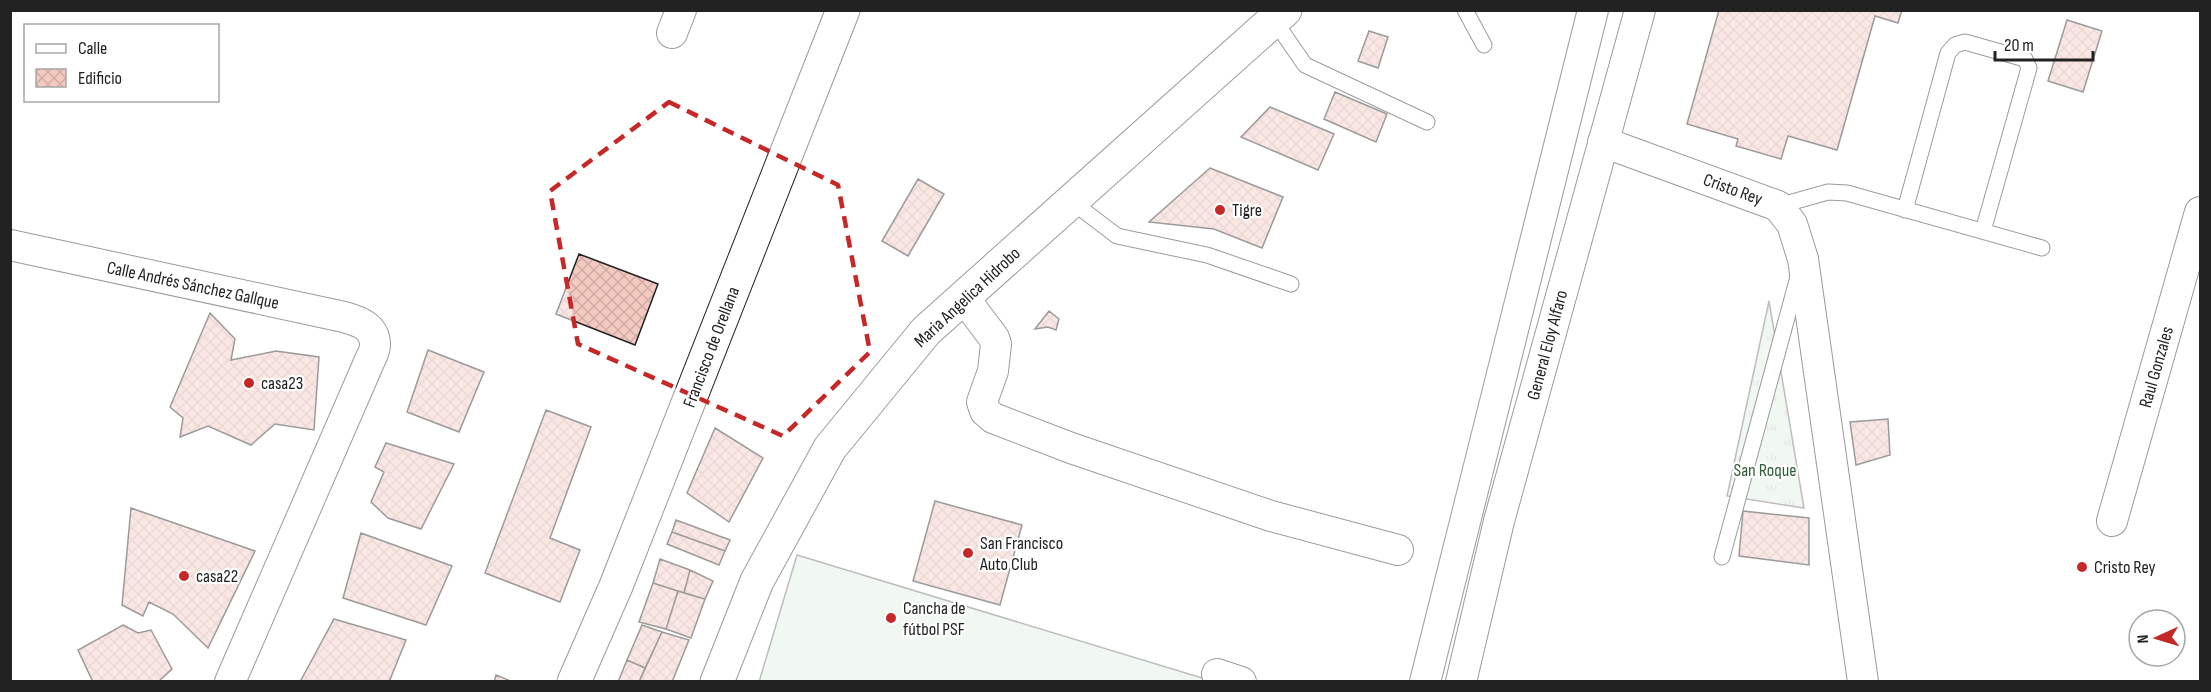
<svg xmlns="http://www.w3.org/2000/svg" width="2211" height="692" font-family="'Sofia Sans Condensed',sans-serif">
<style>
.grass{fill:url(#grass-tufts);stroke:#6f6f6f;stroke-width:1.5}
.garden{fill:#e0efe3;stroke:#6f6f6f;stroke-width:1.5}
.building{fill:url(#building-cross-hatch);stroke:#222;stroke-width:1.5}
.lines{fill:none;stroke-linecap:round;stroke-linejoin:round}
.lane-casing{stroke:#222;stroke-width:17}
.street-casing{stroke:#222;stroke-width:32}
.secondary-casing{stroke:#222;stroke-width:35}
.lane{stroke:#fff;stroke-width:15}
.street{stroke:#fff;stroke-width:30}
.secondary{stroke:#fff;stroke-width:33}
.marked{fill:none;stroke:#c62828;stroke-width:4.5;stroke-dasharray:12 8;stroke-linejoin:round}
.poi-dot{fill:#c62828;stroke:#fff;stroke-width:2}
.labels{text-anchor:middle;stroke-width:4.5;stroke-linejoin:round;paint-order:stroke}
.street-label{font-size:18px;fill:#222;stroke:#fff}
.poi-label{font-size:18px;fill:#222;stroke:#fff;text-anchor:start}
.park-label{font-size:18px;fill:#2f5e38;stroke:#fff}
</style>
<defs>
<pattern id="grass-tufts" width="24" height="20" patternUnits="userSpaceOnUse" patternTransform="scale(1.5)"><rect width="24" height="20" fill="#e0efe3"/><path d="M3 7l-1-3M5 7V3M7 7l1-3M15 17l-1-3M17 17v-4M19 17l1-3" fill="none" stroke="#c0cdc2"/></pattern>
<pattern id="building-cross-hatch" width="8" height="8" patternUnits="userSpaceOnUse" patternTransform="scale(1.5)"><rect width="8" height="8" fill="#f3c9c0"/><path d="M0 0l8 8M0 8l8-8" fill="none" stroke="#d0aca5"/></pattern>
</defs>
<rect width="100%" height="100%" fill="#fff"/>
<path class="grass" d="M1769,301l35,207 -77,-12z"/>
<path class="garden" d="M797,555l415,126 -453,1z"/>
<path class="building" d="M1719,10h183l-4,13 -23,-7 -38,134 -49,-14 -7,23 -45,-13 2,-7 -51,-15z
M2067,20l35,11 -19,61 -35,-11z
M1369,31l19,6 -10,31 -20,-7z
M1335,92l52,22 -11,28 -52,-23z
M1270,107l64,27 -16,36 -77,-33z
M1210,168l73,29 -21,51 -48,-19 -65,-7z
M918,179l26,15 -36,62 -26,-15z
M579,254l79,30 -23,61 -79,-31z
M1049,311l10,8 -3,11 -8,-3 -13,2z
M210,313l25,26 -4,21 45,-9 43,6 -5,73 -39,-6 -24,21 -43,-19 -28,11 3,-19 -13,-11z
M428,350l56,22 -25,60 -52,-20z
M546,410l45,17 -41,111 30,12 -20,52 -75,-29z
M1888,419l2,36 -34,10 -6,-43z
M715,428l48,30 -34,64 -42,-29z
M386,443l68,21 -33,65 -33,-11 -17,-16 13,-30 -9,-5z
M935,501l87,24 -22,80 -87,-24z
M131,508l124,43 -47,97 -35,-34 -24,-12 -6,14 -21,-11z
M1743,511l66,7v47l-70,-9z
M676,520l54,20 -5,11 -53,-19z
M672,532l53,19 -6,14 -52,-21z
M361,533l91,33 -26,59 -83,-27z
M660,559l30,11 -6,23 -31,-10z
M690,570l23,11 -8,18 -21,-6z
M653,583l25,8 -12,38 -27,-7z
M678,591l27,8 -14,39 -25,-9z
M334,619l72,21 -17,42h-89z
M123,625l15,8 13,-3 21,39 -14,13h-65l-15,-32z
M642,625l20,7 -17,36 -18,-8z
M662,632l27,8 -17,42h-33z
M627,660l18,8 -6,14h-21z
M496,675l17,7h-19z"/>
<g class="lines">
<g class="lane-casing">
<path id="lane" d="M1465,10l19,35
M1274,20l31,45 122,57
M1071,201l46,35 90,19 84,29
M1778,206l50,-14 19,1 195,55
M1905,210l43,-157 7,-8 10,-3 60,17 4,9 -46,163
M1722,557l76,-280"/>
</g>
<g class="street-casing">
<path id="street" d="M672,33l9,-23
M1603,142l175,64 14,18 11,35 60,423
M10,245l334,72c14,4 31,9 31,28 0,4 -3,11 -5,15l-140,322
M964,298l30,40 2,6 -3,27 -11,31 3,9 8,7 78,30 200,68 127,34
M2112,521l88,-309
M1217,674l24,8
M1425,682l168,-672
M1461,682l38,-161 141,-511"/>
</g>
<g class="secondary-casing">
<path id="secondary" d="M574,682l42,-96 227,-576
M717,682l40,-101 73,-133 96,-117 359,-321"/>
</g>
<use href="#lane" class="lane"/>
<use href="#street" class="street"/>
<use href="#secondary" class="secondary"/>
</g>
<path d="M0 0H2211V692H0ZM669,102l169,83 32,167 -87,84 -205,-92 -28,-153z" fill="#fff" fill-opacity=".55" fill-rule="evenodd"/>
<path class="marked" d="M669,102l169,83 32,167 -87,84 -205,-92 -28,-153z"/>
<g class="poi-dot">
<circle cx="1220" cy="210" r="6"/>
<circle cx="249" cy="383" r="6"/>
<circle cx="968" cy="553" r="6"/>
<circle cx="2082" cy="567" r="6"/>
<circle cx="184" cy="576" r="6"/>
<circle cx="891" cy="618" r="6"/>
</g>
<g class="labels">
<g class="street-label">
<text transform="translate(1733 189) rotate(20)" y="6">Cristo Rey</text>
<text transform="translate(193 285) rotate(12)" y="6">Calle Andrés Sánchez Gallque</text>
<text transform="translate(967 297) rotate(-43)" y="6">Maria Angelica Hidrobo</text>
<text transform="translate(1547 345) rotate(-75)" y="6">General Eloy Alfaro</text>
<text transform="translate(711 347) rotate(-69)" y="6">Francisco de Orellana</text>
<text transform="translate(2156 367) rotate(-74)" y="6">Raul Gonzales</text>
</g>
<g class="poi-label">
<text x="1232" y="216">Tigre</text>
<text x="261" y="389">casa23</text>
<text x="980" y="549">San Francisco<tspan x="980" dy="21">Auto Club</tspan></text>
<text x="2094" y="573">Cristo Rey</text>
<text x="196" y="582">casa22</text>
<text x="903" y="614">Cancha de<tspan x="903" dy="21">fútbol PSF</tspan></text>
</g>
<g class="park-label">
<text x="1765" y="476">San Roque</text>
</g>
</g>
<rect width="2211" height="692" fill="none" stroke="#222222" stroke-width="24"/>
<rect x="24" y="24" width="195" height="78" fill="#ffffff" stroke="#a7a7a7" stroke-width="1.5"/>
<rect x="36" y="44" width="30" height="9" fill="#ffffff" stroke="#a7a7a7" stroke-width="1.5"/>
<text x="78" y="54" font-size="18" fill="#222222">Calle</text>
<rect x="36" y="69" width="30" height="18" fill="url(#building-cross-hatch)" stroke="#a7a7a7" stroke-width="1.5"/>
<text x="78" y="84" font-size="18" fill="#222222">Edificio</text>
<g transform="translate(2157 638) rotate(266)"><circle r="28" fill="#ffffff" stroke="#a7a7a7" stroke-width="1.5"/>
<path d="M0-4.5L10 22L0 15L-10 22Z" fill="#c62828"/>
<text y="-9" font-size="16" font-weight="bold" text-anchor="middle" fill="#222222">N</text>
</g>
<path d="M1995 51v9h98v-9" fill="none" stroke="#222222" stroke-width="3"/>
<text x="2004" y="51" font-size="18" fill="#222222" stroke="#ffffff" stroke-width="4.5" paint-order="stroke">20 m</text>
</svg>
